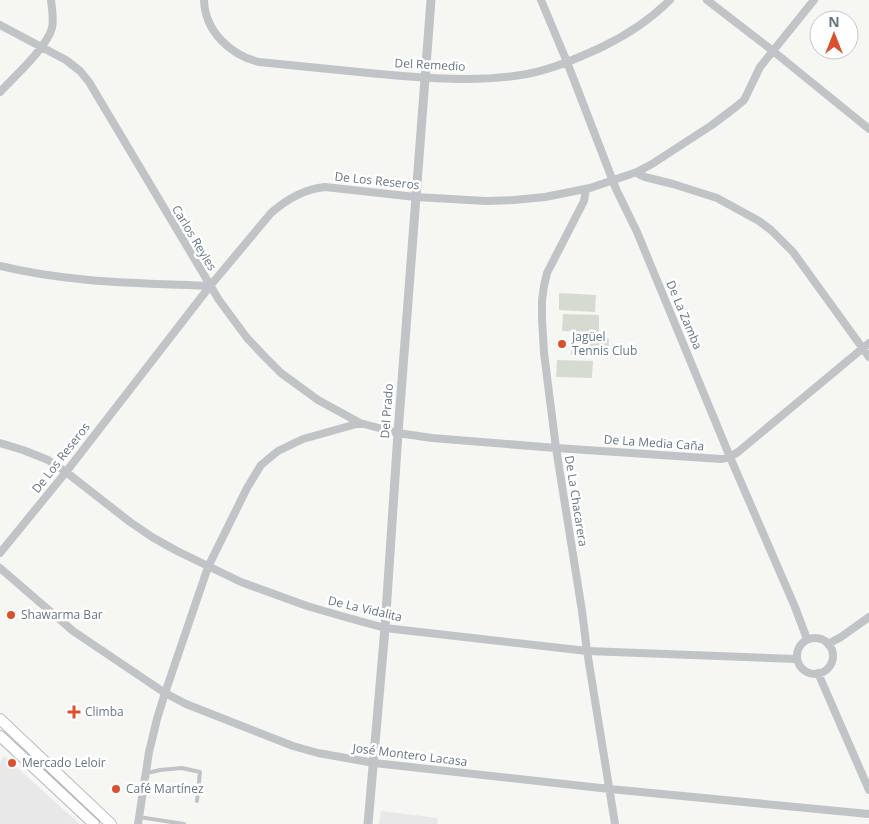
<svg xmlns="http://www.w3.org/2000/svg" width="869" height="824" font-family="'Open Sans',sans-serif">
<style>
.built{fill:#e7e8e7}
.pitch{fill:#d6dbd2}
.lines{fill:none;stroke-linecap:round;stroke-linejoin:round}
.secondary-casing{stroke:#b2b8bc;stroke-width:12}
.service{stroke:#c0c4c7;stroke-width:4}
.minor{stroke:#c0c4c7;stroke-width:8}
.tertiary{stroke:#c0c4c7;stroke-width:9}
.secondary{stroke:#fff;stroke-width:10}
.poi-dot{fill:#dc512d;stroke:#fff;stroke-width:2}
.labels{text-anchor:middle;stroke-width:5;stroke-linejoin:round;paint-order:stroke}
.street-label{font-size:12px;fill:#667783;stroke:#fff}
.poi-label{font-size:12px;fill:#667783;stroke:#fff;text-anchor:start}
</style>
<rect width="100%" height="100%" fill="#f6f6f3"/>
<path class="built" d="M4,756l76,68h-80v-62z
M381,811l57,7 -1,6h-58z"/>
<path class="pitch" d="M559,293l37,2 -1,17 -36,-2z
M563,314l36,1v17l-37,-1z
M572,338l37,1 -1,17 -37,-1z
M557,360l36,1 -1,17 -36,-1z"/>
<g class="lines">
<g class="secondary-casing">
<path id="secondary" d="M0,719l111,105
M0,736l94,88"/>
</g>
<path class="service" d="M147,773l13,-3 22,-2 18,4 -3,29
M139,817l45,7"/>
<path class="minor" d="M204,0c1,31 26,55 55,62 40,4 80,8 120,12 49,4 99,9 148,0 26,-5 51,-16 75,-27 25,-12 48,-27 68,-47
M541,0l26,62 49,127 21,43 93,225 65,150 12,32
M707,0l66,51 96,78
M0,25l66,35 14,11 9,11 130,218 28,38 18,19 16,16 37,27 42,23 38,10 34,5 124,10 165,11 9,-2 8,-5 131,-109
M0,92c14,-15 47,-45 52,-64 2,-9 0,-19 -1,-28
M637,172l3,3 5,2 28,7 44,14 42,23 12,9 22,22 76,105
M586,189l-2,12 -37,72 -3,13 -2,14v19l2,34 12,95 26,163 5,40 28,173
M0,266c69,17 140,17 210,20
M0,443l23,7 25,10 18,12 64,50 22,15 25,14 64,31 66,24 38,11 40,11 202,23 210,8
M0,553l66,-81 144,-186 61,-73c16,-14 33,-24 54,-26l91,10 70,4 28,-1 31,-3 45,-9 47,-16 15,-8 60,-39 25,-19 7,-6 4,-8 12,-25 54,-67
M0,568l73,63 92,62 21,11 107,42 25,7 56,10 236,26 259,25
M797 656a18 18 0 1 1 36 0a18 18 0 1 1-36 0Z
M828,644l13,-7 28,-20
M818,673l51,117
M138,824l11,-72 8,-33 8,-26 43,-126 39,-79 14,-23 17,-14 25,-12 57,-16"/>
<path class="tertiary" d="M368,824l17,-196 13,-195 33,-433"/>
<use href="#secondary" class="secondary"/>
</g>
<g class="poi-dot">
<circle cx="562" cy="344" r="5"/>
<circle cx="11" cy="615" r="5"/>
<path d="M71.5 704.5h5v5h5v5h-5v5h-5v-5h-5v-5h5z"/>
<circle cx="12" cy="763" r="5"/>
<circle cx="116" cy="789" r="5"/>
</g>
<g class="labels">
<g class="street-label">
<text transform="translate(430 65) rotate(3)" y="4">Del Remedio</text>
<text transform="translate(377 181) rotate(6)" y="4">De Los Reseros</text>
<text transform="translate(194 238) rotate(59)" y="4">Carlos Reyles</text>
<text transform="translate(684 315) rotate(67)" y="4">De La Zamba</text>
<text transform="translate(387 411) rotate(-86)" y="4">Del Prado</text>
<text transform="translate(654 443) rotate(4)" y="4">De La Media Caña</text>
<text transform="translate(61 458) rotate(-52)" y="4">De Los Reseros</text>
<text transform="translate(576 501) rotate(81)" y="4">De La Chacarera</text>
<text transform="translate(365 609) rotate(13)" y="4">De La Vidalita</text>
<text transform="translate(410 755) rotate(7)" y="4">José Montero Lacasa</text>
</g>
<g class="poi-label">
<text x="572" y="341">Jagüel<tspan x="572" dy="14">Tennis Club</tspan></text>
<text x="21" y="619">Shawarma Bar</text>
<text x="85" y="716">Climba</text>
<text x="22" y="767">Mercado Leloir</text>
<text x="126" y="793">Café Martínez</text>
</g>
</g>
<g transform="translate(834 35)"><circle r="24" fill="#ffffff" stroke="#c2c9cd"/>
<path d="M0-4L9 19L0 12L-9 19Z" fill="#dc512d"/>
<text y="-8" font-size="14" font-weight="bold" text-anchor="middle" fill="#667783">N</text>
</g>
</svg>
